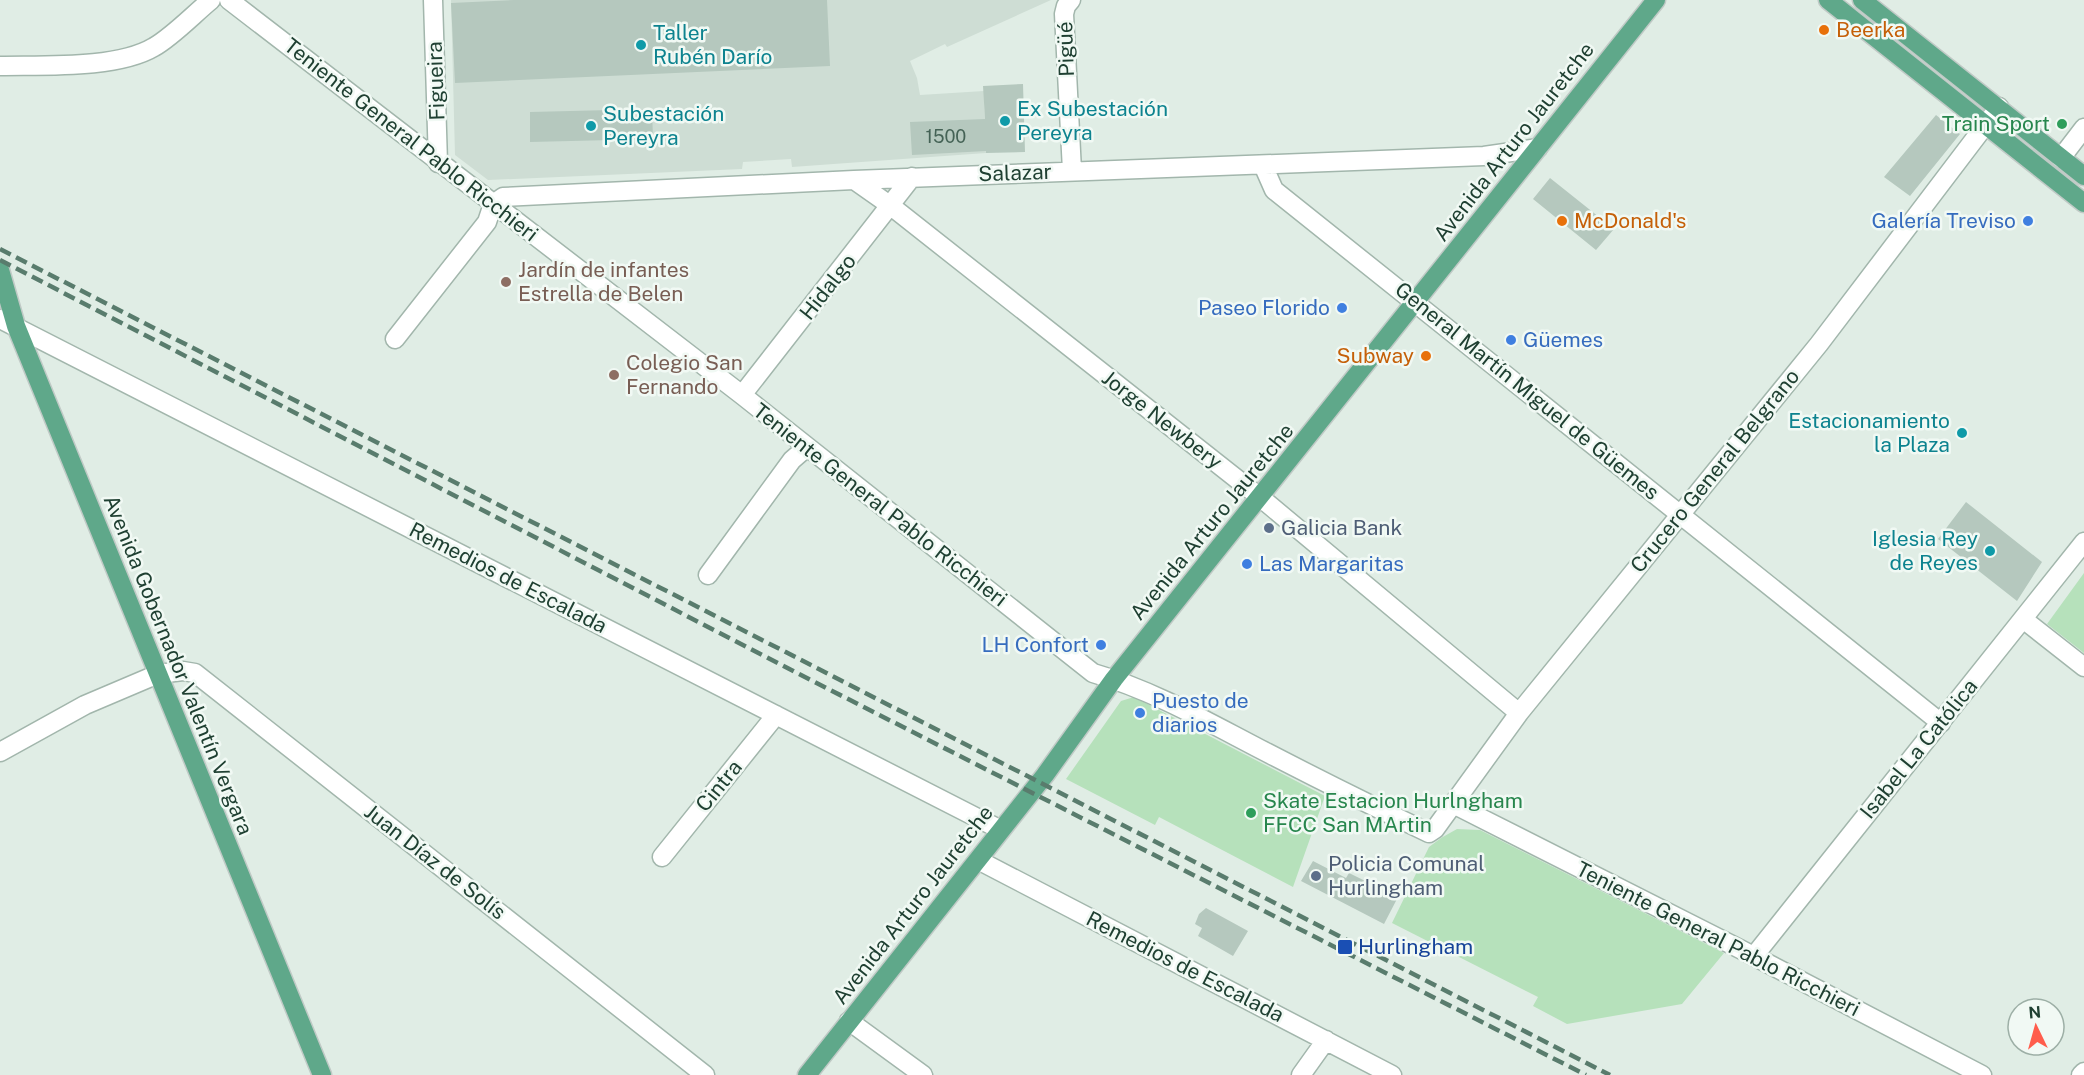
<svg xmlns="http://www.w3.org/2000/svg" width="2084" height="1075" font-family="'Public Sans',sans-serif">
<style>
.built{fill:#ceddd4}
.green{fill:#b6e1bb}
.building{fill:#b5c8be}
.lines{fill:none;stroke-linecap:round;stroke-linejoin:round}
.minor-casing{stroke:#a2b6ac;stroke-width:21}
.major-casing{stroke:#c0cac6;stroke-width:21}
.minor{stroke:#fff;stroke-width:18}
.major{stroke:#5fa88a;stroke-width:18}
.rail{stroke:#597c6d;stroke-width:4.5;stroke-dasharray:12 6;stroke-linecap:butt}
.food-dot{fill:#e8710a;stroke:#f1f9f4;stroke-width:2}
.culture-dot{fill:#0f9aa8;stroke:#f1f9f4;stroke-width:2}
.leisure-dot{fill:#2e9e5b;stroke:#f1f9f4;stroke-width:2}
.shop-dot{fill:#3f7fe0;stroke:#f1f9f4;stroke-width:2}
.education-dot{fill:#8d6e63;stroke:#f1f9f4;stroke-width:2}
.service-dot{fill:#5c6f8a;stroke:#f1f9f4;stroke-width:2}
.transit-dot{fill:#1a4fb4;stroke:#f1f9f4;stroke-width:2}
.labels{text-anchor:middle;stroke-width:5;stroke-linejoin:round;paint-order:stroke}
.number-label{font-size:18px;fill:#446255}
.food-label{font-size:21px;fill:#c56008;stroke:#f1f9f4;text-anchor:start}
.culture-label{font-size:21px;fill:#0d838f;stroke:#f1f9f4;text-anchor:start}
.street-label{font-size:21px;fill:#1f4032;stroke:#f1f9f4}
.leisure-label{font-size:21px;fill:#27864d;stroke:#f1f9f4;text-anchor:end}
.shop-label{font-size:21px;fill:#366cbe;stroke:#f1f9f4;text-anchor:end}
.education-label{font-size:21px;fill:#785e54;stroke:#f1f9f4;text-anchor:start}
.service-label{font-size:21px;fill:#4e5e75;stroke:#f1f9f4;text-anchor:start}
.transit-label{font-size:21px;fill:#164399;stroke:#f1f9f4;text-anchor:start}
</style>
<rect width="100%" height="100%" fill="#e0ede5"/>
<path class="built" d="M451,0h600l-104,47 -2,-3 -35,17 7,17 3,17 64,-4 2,62 -194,14 -1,-8 -48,3 -1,7 -254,11 -33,-25z"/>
<path class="green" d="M2084,573v80l-37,-29z
M1134,697l191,99 -32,91 -134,-70 -4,8 -89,-46 55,-78z
M1457,829l23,1 244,123 -42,51 -115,20 -34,-18 5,-9 -146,-74 37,-76 12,-9z"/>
<path class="building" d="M514,0h313l3,66 -375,17 -4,-80z
M1023,84l2,68 -39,1v-2l-74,4 -2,-33 75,-3 -2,-33z
M652,109l1,30 -123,3v-30z
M1936,115l24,19 -50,62 -26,-19z
M1550,178l64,51 -18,21 -63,-51z
M1966,502l76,60 -25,39 -79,-62z
M1313,861l33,17 3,-5 49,24 -14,27 -83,-43z
M1206,908l42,23 -15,25 -35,-20 4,-8 -7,-4 4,-10z"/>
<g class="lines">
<g class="minor-casing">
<path id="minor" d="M229,0l513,395 351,278c59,17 113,48 167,76 56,29 112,57 169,84l6,-4 84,-116 300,-369 180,-237
M433,0l5,163
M1071,0l-5,6 -2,8 8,157
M0,66c44,-1 117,3 154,-19 18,-10 40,-33 57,-47
M2061,158l23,-30
M1263,165l11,25 667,533
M854,180l37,26 370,292 258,215
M493,204l10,-7 351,-17 630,-24 54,-8
M0,319l1001,511
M395,339l92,-117 6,-18
M742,395l170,-218
M708,575l84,-115 15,-13
M2023,619l61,48
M0,752l85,-47 73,-31 25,-3 12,2 510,402
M1453,804l287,145 242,126
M662,857l114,-142
M978,860l414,215
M1754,956l330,-414
M849,1021l74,54
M1301,1075l25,-35
M2081,1075l3,-3"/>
</g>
<g class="major-casing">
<path id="major" d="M1828,0l256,203
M1862,0l222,176
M0,270l16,56 306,749
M807,1075l238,-300 69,-96 542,-679"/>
</g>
<use href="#minor" class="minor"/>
<use href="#major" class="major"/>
<path class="rail" d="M0,249l1610,826
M0,260l795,412 791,403"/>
</g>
<g class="food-dot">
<circle cx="1824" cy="30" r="6"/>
<circle cx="1562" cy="221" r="6"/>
<circle cx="1426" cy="356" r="6"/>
</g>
<g class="culture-dot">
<circle cx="641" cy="45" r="6"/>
<circle cx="1005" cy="121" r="6"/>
<circle cx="591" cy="126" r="6"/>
<circle cx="1962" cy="433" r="6"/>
<circle cx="1990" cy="551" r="6"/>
</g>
<g class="leisure-dot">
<circle cx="2062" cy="124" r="6"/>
<circle cx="1251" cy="813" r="6"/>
</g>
<g class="shop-dot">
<circle cx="2028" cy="221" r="6"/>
<circle cx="1342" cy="308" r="6"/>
<circle cx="1511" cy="340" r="6"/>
<circle cx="1247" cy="564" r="6"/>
<circle cx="1101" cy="645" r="6"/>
<circle cx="1140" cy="713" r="6"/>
</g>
<g class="education-dot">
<circle cx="506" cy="282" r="6"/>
<circle cx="614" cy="375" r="6"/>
</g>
<g class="service-dot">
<circle cx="1269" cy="528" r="6"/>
<circle cx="1316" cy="876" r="6"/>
</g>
<rect class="transit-dot" x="1337" y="939" width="16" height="16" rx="3"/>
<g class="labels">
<g class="number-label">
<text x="946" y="143">1500</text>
</g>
<g class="food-label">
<text x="1836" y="37">Beerka</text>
<text x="1574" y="228">McDonald's</text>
<text x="1414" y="363" text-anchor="end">Subway</text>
</g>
<g class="culture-label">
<text x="653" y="40">Taller<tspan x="653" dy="24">Rubén Darío</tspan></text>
<text x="1017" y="116">Ex Subestación<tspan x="1017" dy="24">Pereyra</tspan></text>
<text x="603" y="121">Subestación<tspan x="603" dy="24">Pereyra</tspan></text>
<text x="1950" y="428" text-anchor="end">Estacionamiento<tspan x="1950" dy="24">la Plaza</tspan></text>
<text x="1978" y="546" text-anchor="end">Iglesia Rey<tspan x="1978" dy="24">de Reyes</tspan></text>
</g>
<g class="street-label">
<text transform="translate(1066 49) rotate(-92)" y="7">Pigüé</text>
<text transform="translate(436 81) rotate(-92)" y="7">Figueira</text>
<text transform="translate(411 140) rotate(38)" y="7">Teniente General Pablo Ricchieri</text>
<text transform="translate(1514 142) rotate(-52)" y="7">Avenida Arturo Jauretche</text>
<text transform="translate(1015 173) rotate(-2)" y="7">Salazar</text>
<text transform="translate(828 287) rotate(-52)" y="7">Hidalgo</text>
<text transform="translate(1527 391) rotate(39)" y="7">General Martín Miguel de Güemes</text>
<text transform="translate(1162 420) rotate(38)" y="7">Jorge Newbery</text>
<text transform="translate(1715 471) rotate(-51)" y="7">Crucero General Belgrano</text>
<text transform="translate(880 505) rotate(38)" y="7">Teniente General Pablo Ricchieri</text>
<text transform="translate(1212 522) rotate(-51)" y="7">Avenida Arturo Jauretche</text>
<text transform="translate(508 578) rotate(27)" y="7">Remedios de Escalada</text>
<text transform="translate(178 665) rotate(68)" y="7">Avenida Gobernador Valentín Vergara</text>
<text transform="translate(1919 749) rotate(-51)" y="7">Isabel La Católica</text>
<text transform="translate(719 786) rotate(-51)" y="7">Cintra</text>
<text transform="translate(435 862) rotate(38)" y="7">Juan Díaz de Solís</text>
<text transform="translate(913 905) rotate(-52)" y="7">Avenida Arturo Jauretche</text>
<text transform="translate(1718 939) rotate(27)" y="7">Teniente General Pablo Ricchieri</text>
<text transform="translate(1185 967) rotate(27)" y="7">Remedios de Escalada</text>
</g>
<g class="leisure-label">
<text x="2050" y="131">Train Sport</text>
<text x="1263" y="808" text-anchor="start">Skate Estacion Hurlngham<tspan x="1263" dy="24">FFCC San MArtin</tspan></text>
</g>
<g class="shop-label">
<text x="2016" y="228">Galería Treviso</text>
<text x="1330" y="315">Paseo Florido</text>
<text x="1523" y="347" text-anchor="start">Güemes</text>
<text x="1259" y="571" text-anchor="start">Las Margaritas</text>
<text x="1089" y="652">LH Confort</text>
<text x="1152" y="708" text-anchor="start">Puesto de<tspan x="1152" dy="24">diarios</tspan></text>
</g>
<g class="education-label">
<text x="518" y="277">Jardín de infantes<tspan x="518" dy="24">Estrella de Belen</tspan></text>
<text x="626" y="370">Colegio San<tspan x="626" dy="24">Fernando</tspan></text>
</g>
<g class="service-label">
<text x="1281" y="535">Galicia Bank</text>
<text x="1328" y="871">Policia Comunal<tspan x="1328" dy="24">Hurlingham</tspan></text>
</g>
<g class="transit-label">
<text x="1358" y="954">Hurlingham</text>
</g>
</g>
<g transform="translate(2036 1027) rotate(355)"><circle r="28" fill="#f1f9f4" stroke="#9dafa6" stroke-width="1.5"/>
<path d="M0-4.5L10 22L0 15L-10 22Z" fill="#ff5d4c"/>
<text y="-9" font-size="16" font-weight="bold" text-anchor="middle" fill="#1f4032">N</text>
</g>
</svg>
